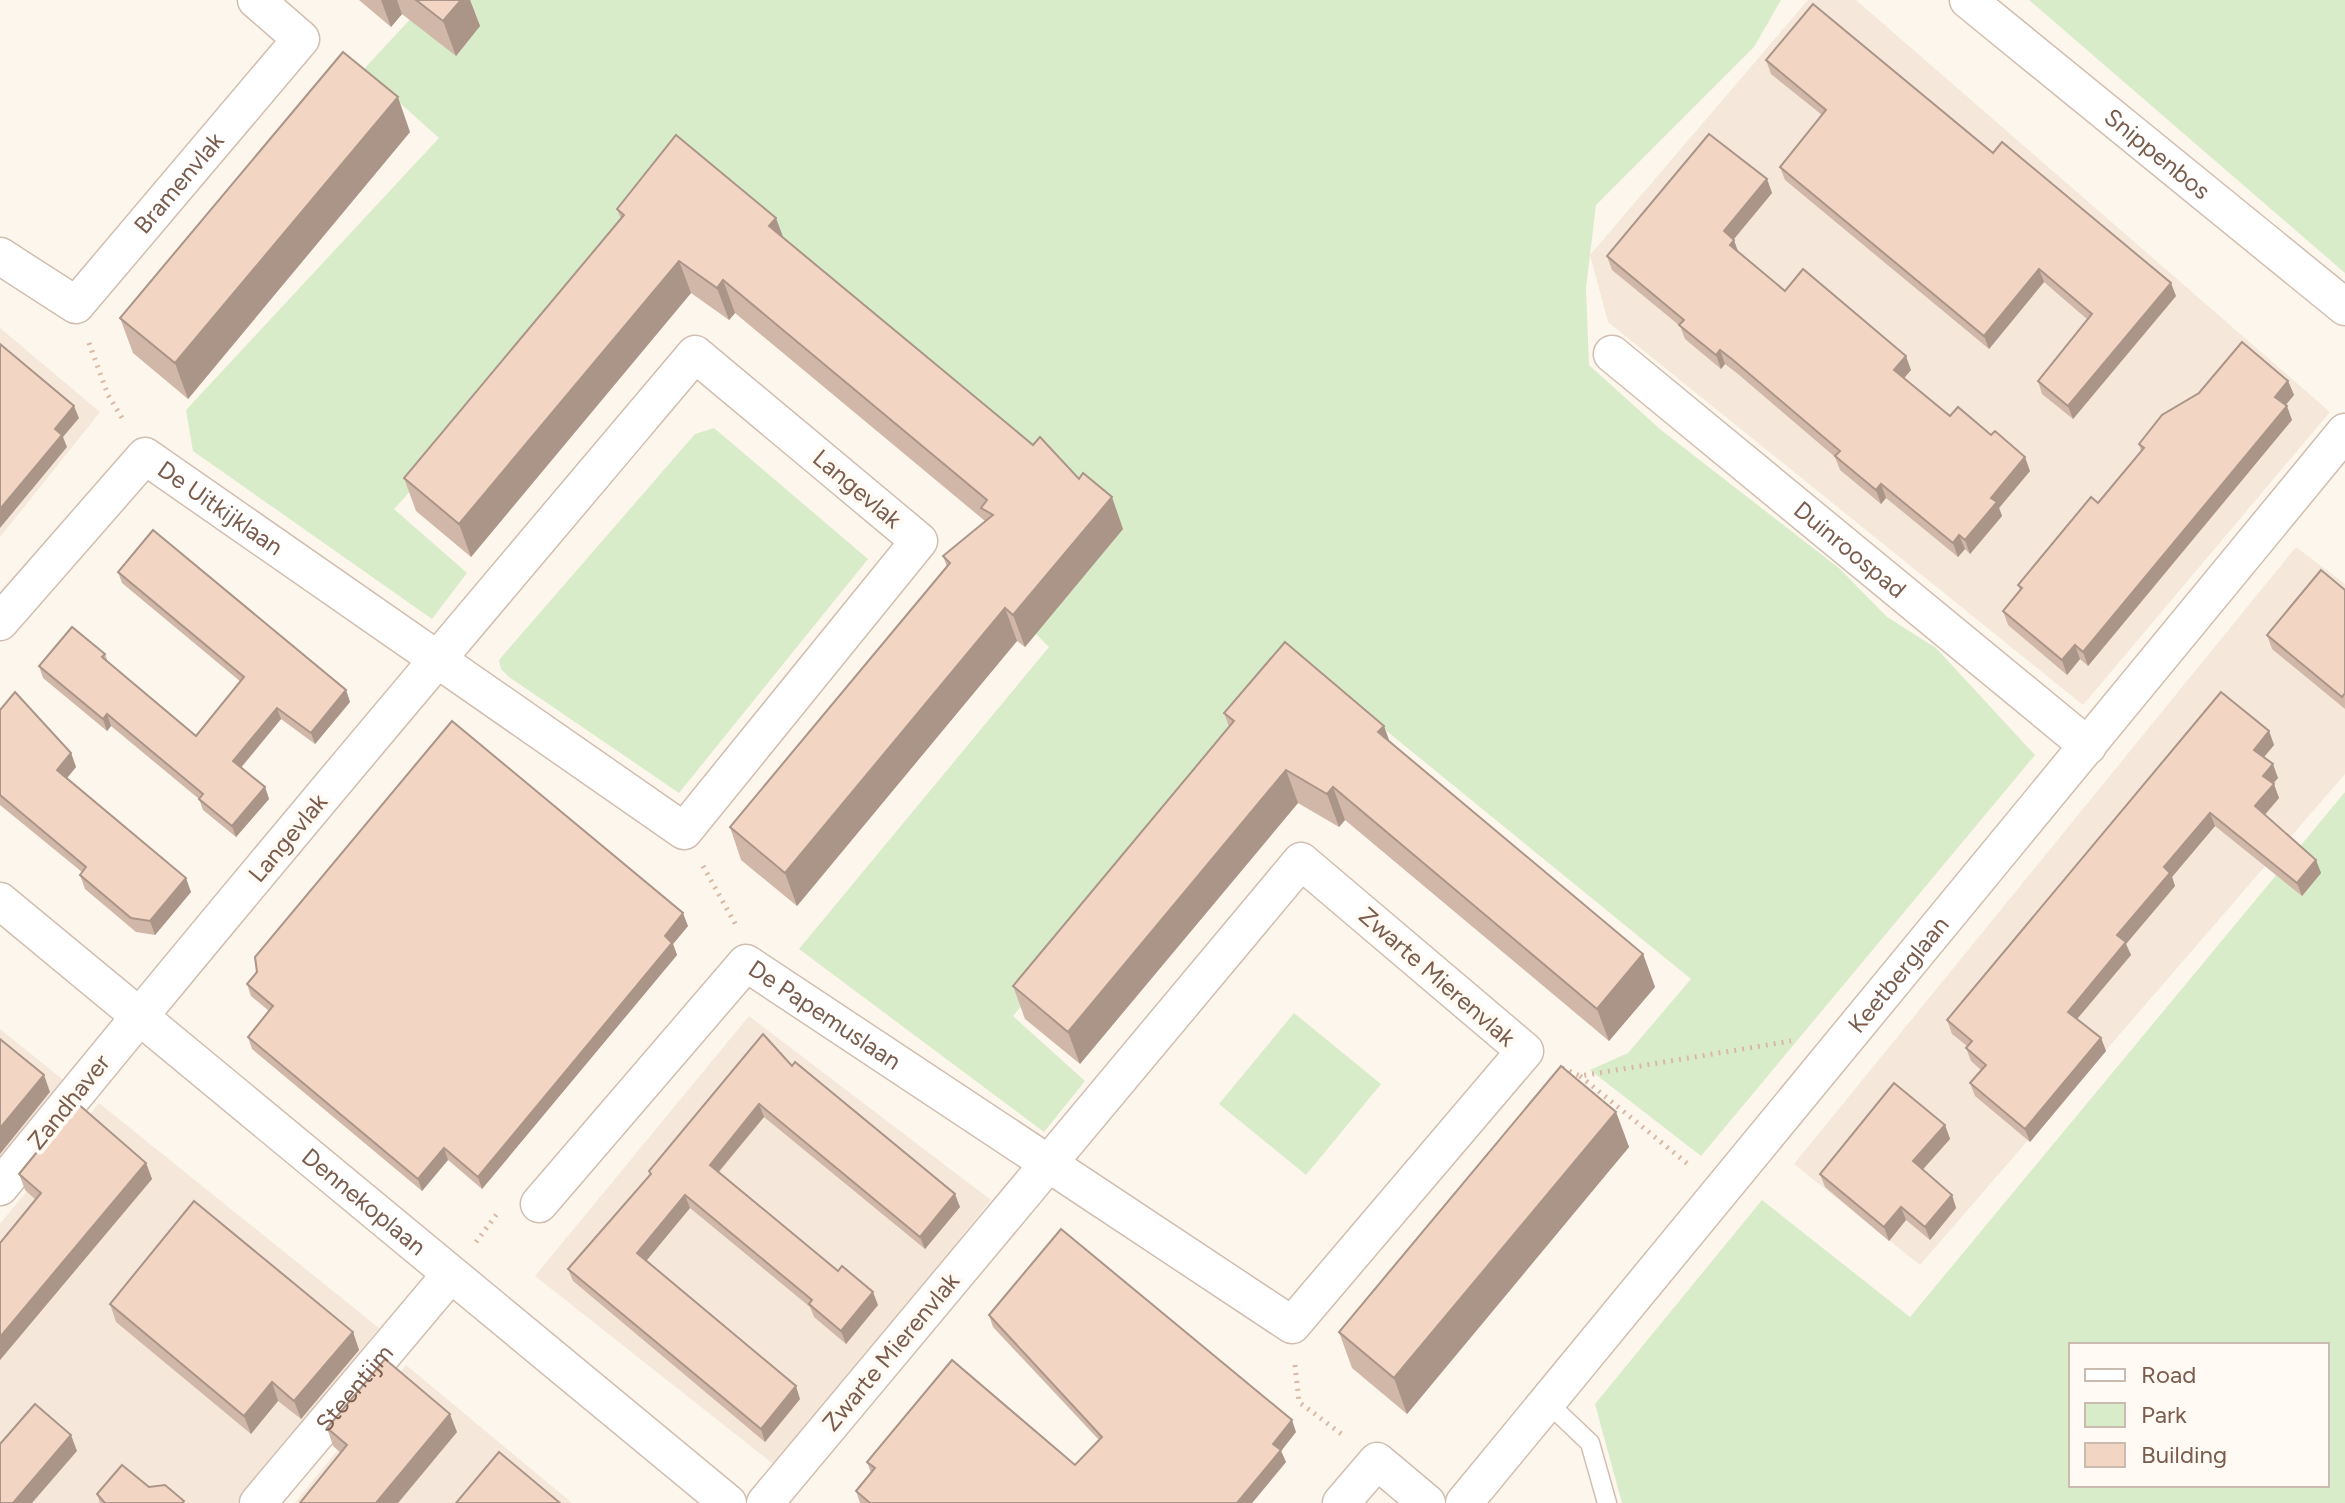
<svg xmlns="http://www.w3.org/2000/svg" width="2345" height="1503" viewBox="0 0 2345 1503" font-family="Figtree,sans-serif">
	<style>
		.residential { fill: #f5e8da }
		.green { fill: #d8ecc9; fill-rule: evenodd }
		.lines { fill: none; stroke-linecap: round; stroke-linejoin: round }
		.service-casing { stroke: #d1beb0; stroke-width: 21 }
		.minor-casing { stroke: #d1beb0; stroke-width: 39 }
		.path { stroke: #d9b8a5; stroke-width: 5; stroke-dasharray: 2 6; stroke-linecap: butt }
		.service { stroke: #fff; stroke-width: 18 }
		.minor { stroke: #fff; stroke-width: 36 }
		.wall { fill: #d1b7a8 }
		.shaded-wall { fill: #aa9588 }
		.building { fill: #f3d5c3; stroke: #aa9588; stroke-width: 2 }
		.labels { text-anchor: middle; stroke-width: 8; stroke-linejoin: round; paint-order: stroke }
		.street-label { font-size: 24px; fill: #7a5c4d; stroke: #fffaf3 }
	</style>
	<rect width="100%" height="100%" fill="#fdf6ec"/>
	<g class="residential">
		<path d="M1808,0H1856L2330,412L2083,705L1608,322L1590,255Z"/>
		<path d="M0,328L100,412L0,537Z"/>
		<path d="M2296,547L2345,584V774L1920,1265L1794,1164Z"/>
		<path d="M749,1016L991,1200L777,1467L535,1276Z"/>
		<path d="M0,1029L67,1083L0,1163Z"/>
		<path d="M99,1103L379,1328L237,1503H0V1224Z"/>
		<path d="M406,1365L572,1503H295Z"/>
	</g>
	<g class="green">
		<path d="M428,0H1781L1754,47L1596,205L1586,288L1589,365L1661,430L1840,569L1887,617L1936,648L2035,755L1701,1156L1590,1070L1628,1053L1691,979L1308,667L1260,719L1013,1016L1085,1081L1044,1132L799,949L1049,647L1032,630L1112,530L686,176L539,350L394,509L467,573L432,619L193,451L186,410L439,138L363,70Z"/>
		<path d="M2029,0H2345V273Z"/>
		<path d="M714,428L868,559L679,793L509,677L501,669L499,660L695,434Z"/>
		<path d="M2345,792V1503H1622L1595,1404L1762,1200L1910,1317ZM2071,1345H2327V1485H2071Z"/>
		<path d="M1294,1013L1381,1084L1306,1175L1219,1104Z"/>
	</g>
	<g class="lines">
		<g class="service-casing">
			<path id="service" d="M1547,1402L1590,1443L1607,1503"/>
		</g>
		<g class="minor-casing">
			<g id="minor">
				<path id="s1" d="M1968,0L2345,307"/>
				<path id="s2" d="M0,256L76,305L301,39L256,0"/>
				<path id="s3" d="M1612,354L2088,746"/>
				<path id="s4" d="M0,622L145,456L684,831L919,541L695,354C462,630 228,906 0,1187"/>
				<path id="s5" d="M0,901L728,1503"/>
				<path id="s6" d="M539,1204L746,963L1292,1325L1525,1051L1301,861L765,1503"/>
				<path id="s7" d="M258,1503L450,1275"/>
				<path d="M1341,1503L1377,1461L1427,1503"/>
				<path id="s8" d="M1464,1503L2345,432"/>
			</g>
		</g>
		<g class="path">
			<path d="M89,343L108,395L124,421"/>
			<path d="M703,866L737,927"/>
			<path d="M1562,1068L1580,1076L1791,1041"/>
			<path d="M1580,1076L1689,1165"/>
			<path d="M476,1242L499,1211"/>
			<path d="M1295,1365L1299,1402L1344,1436"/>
		</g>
		<use href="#service" class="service"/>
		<use href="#minor" class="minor"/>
	</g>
	<g class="wall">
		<path d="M359,0H470L480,26L456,56L402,14L391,27Z"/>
		<path d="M1766,60L1993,153L2176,296L2073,419L2042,394L2038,381L2088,320L2044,282L1989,349L1785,180L1780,167L1822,115L1771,74Z"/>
		<path d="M410,132L188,399L133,353L120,318Z"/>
		<path d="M1767,179L1772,193L1733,240L1738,252L1785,291L1911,370L1904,378L1950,416L2030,471L1999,508L2002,516L1970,554L1965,549L1958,557L1886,498L1881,504L1840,470L1835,457L1738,374L1725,364L1721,369L1685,339L1680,326L1612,270L1607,256Z"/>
		<path d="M617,209L783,237L1123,529L1025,647L1017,641L797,906L741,860L730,827L947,567L943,556L985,521L735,313L729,320L691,293L471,557L416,511L404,478L621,219Z"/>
		<path d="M2288,381L2294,395L2285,405L2292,420L2088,666L2080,659L2067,675L2008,625L2003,611L2020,590L2018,585L2098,503L2141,451L2139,444Z"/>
		<path d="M118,572L346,690L350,702L315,744L281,719L241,768L265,787L269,799L236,837L203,810L199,799L111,726L107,731L43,678L39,666L105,654L108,662L196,736L241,682L122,583Z"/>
		<path d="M2345,590V709L2272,649L2267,635Z"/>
		<path d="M0,710L71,753L76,767L67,778L191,892L155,935L136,932L85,889L80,875L82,872L0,805Z"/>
		<path d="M1224,713L1390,742L1643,954L1655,987L1609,1041L1345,820L1339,827L1298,803L1080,1064L1025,1019L1013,986L1229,727Z"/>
		<path d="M2269,731L2274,745L2264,757L2278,778L2273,784L2279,798L2265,815L2316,860L2321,873L2302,896L2215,826L2172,877L2175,886L2126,944L2131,955L2077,1019L2101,1038L2106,1051L2030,1142L1975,1096L1970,1083L1981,1070L1971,1061L1966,1048L1967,1046L1952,1034L1947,1020Z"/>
		<path d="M688,926L673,944L677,955L482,1189L448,1160L422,1191L252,1049L248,1037L269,1011L251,996L247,984Z"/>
		<path d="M792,1066L960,1207L925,1249L764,1117L719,1172L878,1305L846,1344L814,1317L810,1307L690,1208L646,1261L800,1399L765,1442L573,1281L568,1269L650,1175L649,1171Z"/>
		<path d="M1616,1112L1629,1147L1407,1414L1352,1368L1339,1332Z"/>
		<path d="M1945,1125L1950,1139L1922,1169L1952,1195L1956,1208L1930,1240L1906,1220L1889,1241L1825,1187L1820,1174Z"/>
		<path d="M146,1163L152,1179L0,1360V1243L36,1200L25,1190L19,1174Z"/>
		<path d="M110,1304L353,1332L359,1350L301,1419L278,1401L251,1434L116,1322Z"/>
		<path d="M989,1315L1296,1432L1281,1451L1286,1462L1252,1503H860L856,1491L871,1473L867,1462L1075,1465L1099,1440L993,1327Z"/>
		<path d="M327,1428L457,1432L398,1503H300L341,1453L333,1446Z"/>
		<path d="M149,1487L185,1503H100L97,1494Z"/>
	</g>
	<g class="shaded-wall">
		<path d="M381,0H397L402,14L391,27Z"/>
		<path d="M461,0H470L480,26L456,56L443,21Z"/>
		<path d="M398,97L410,132L188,399L175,363Z"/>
		<path d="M1767,179L1772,193L1729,245L1724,231Z"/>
		<path d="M776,218L788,250L769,226Z"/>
		<path d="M1734,240L1739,254L1730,245Z"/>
		<path d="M679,261L691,293L471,557L459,524Z"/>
		<path d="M2039,269L2044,282L1989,349L1984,336Z"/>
		<path d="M723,280L735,313L729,320L717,288Z"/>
		<path d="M2171,283L2176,296L2073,419L2068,406Z"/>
		<path d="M1720,350L1725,364L1721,369L1716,355Z"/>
		<path d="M1906,356L1911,370L1899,384L1894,370Z"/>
		<path d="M2288,381L2294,395L2280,412L2275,397Z"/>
		<path d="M74,406L79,418L63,437L67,447L0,528V509L55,429Z"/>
		<path d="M2287,406L2292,420L2088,666L2083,652Z"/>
		<path d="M2025,457L2030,471L1999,508L2002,516L1970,554L1965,540L1991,498Z"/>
		<path d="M1881,484L1886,498L1881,504L1876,490Z"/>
		<path d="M1112,497L1123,529L1025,647L1013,615Z"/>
		<path d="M1959,535L1965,549L1958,557L1953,543Z"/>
		<path d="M1005,608L1017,641L797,906L785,873Z"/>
		<path d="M2075,645L2080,659L2067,675L2062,660Z"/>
		<path d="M346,690L350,702L315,744L311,733Z"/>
		<path d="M277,708L281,719L237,772L233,761Z"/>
		<path d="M107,714L111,726L107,731L103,719Z"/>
		<path d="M1384,726L1396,759L1378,732Z"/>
		<path d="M2269,731L2274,745L2259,763L2254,750Z"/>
		<path d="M71,753L76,767L62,784L57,770Z"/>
		<path d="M2273,764L2278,778L2268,789L2263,776Z"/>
		<path d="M1286,770L1298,803L1080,1064L1068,1032Z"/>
		<path d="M2274,784L2279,798L2260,820L2255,806Z"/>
		<path d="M265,787L269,799L236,837L232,826Z"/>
		<path d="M1333,787L1345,820L1339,827L1327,794Z"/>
		<path d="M2210,813L2215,826L2172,877L2175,886L2126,944L2131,955L2072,1025L2068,1012L2117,935L2164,867Z"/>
		<path d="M2316,860L2321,873L2302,896L2297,883Z"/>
		<path d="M186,878L191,892L155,935L150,921Z"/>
		<path d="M683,913L688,926L673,944L677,955L482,1189L478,1177Z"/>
		<path d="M1643,954L1655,987L1609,1041L1597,1009Z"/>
		<path d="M2101,1038L2106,1051L2030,1142L2025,1129Z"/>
		<path d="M44,1075L50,1092L0,1154V1128Z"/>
		<path d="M759,1104L764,1117L714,1177L710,1165Z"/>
		<path d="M1616,1112L1629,1147L1407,1414L1394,1378Z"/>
		<path d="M1945,1125L1950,1139L1918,1175L1913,1161Z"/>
		<path d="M444,1148L448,1160L422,1191L418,1179Z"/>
		<path d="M146,1163L152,1179L0,1360V1337Z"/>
		<path d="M955,1194L960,1207L925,1249L920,1237Z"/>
		<path d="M685,1195L690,1208L642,1266L637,1253Z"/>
		<path d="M1952,1195L1956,1208L1930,1240L1925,1227Z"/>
		<path d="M1901,1207L1906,1220L1889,1241L1884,1227Z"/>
		<path d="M873,1292L878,1305L846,1344L841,1331Z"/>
		<path d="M353,1332L359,1350L301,1419L294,1401Z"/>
		<path d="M272,1382L278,1401L251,1434L244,1416Z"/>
		<path d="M796,1386L800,1399L765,1442L761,1429Z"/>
		<path d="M450,1414L457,1432L398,1503H376Z"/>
		<path d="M1292,1420L1296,1432L1281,1451L1286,1462L1252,1503H1237L1273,1444Z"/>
		<path d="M71,1435L77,1451L32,1503H13Z"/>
	</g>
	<g class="building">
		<path d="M416,0H461L443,21Z"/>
		<path d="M1813,4L1993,153L2002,142L2171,283L2068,406L2038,381L2092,314L2039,269L1984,336L1780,167L1826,110L1766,60Z"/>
		<path d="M343,52L398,97L175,363L120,318Z"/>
		<path d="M1709,134L1767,179L1724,231L1734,240L1730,245L1785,291L1803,269L1906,356L1894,370L1950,416L1958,407L1991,435L1995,431L2025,457L1991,498L1997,502L1965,540L1959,535L1953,543L1881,484L1876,490L1835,456L1840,451L1733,360L1720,350L1716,355L1679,325L1684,320L1607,256Z"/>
		<path d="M676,135L776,218L769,226L1033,445L1040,437L1079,479L1083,473L1112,497L1013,615L1005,608L785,873L730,827L950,563L943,556L993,515L981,508L987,500L723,280L717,288L679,261L459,524L404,478L624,215L617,209Z"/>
		<path d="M2242,342L2288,381L2275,397L2287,406L2083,652L2075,645L2062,660L2003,611L2022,588L2018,585L2091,497L2098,503L2144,448L2139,444L2162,415L2199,393Z"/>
		<path d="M0,344L74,406L55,429L62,435L0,509Z"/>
		<path d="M153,530L346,690L311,733L277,708L233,761L265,787L232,826L199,799L203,794L107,714L103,719L39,666L72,627L105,654L102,657L196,736L244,677L118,572Z"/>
		<path d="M2321,570L2345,590V693L2342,697L2267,635Z"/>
		<path d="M1285,642L1384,726L1378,732L1643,954L1597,1009L1333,787L1327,794L1286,770L1068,1032L1013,986L1234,721L1224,713Z"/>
		<path d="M15,692L71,753L57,770L186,878L150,921L131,918L80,875L86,867L0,795V710Z"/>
		<path d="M2221,692L2269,731L2254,750L2273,764L2263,776L2274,784L2255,806L2316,860L2297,883L2210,813L2164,867L2170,873L2117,935L2126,942L2068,1012L2101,1038L2025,1129L1970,1083L1986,1065L1966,1048L1972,1041L1947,1020Z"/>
		<path d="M452,721L683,913L665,936L672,943L478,1177L444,1148L418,1179L248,1037L273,1006L247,984L257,972L255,957Z"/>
		<path d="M763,1034L792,1066L795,1062L955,1194L920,1237L759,1104L710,1165L838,1271L842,1266L873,1292L841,1331L809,1304L812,1300L685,1195L637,1253L796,1386L761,1429L568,1269L651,1174L649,1171Z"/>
		<path d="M0,1039L44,1075L0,1128Z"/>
		<path d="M1561,1066L1616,1112L1394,1378L1339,1332Z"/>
		<path d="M1894,1083L1945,1125L1913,1161L1952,1195L1925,1227L1901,1207L1884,1227L1820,1174Z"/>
		<path d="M77,1103L146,1163L0,1337V1243L41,1193L19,1174Z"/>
		<path d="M194,1201L353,1332L294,1401L272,1382L244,1416L110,1304Z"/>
		<path d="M1061,1229L1292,1420L1273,1444L1281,1450L1237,1503H870L856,1491L875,1468L867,1462L952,1360L1075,1465L1102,1437L989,1315Z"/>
		<path d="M385,1359L450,1414L376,1503H300L347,1445L327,1428Z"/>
		<path d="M35,1404L71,1435L13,1503H0V1444Z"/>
		<path d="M499,1452L560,1503H456Z"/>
		<path d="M122,1465L149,1487L165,1485L184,1501L182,1503H105L97,1494Z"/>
	</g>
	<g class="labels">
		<g class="street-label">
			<text dy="8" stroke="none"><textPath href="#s1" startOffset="244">Snippenbos</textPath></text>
			<text dy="8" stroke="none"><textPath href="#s2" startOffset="250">Bramenvlak</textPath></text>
			<text transform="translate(857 489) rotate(40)" y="8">Langevlak</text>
			<text dy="8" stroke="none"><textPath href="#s4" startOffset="312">De Uitkijklaan</textPath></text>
			<text dy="8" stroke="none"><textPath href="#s3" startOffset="308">Duinroospad</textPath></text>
			<text transform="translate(288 838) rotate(-50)" y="8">Langevlak</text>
			<text dy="8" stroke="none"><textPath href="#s8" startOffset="684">Keetberglaan</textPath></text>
			<text transform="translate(1437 977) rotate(41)" y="8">Zwarte Mierenvlak</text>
			<text dy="8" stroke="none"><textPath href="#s6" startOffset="412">De Papemuslaan</textPath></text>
			<text transform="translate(69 1102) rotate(-51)" y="8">Zandhaver</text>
			<text dy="8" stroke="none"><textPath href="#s5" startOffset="472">Dennekoplaan</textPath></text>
			<text transform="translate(891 1352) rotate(-50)" y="8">Zwarte Mierenvlak</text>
			<text dy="8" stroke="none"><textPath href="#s7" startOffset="150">Steentijm</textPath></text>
		</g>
	</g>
	<rect x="2069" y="1343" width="260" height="144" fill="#fffaf3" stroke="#cabbb1" stroke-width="2"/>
	<rect x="2085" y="1369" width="40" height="12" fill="#ffffff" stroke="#cabbb1" stroke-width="2"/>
	<text x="2141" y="1383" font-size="24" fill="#7a5c4d">Road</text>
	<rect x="2085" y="1403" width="40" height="24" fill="#d8ecc9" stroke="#cabbb1" stroke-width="2"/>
	<text x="2141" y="1423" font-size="24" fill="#7a5c4d">Park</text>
	<rect x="2085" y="1443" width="40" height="24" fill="#f3d5c3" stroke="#cabbb1" stroke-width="2"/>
	<text x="2141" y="1463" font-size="24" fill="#7a5c4d">Building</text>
</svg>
